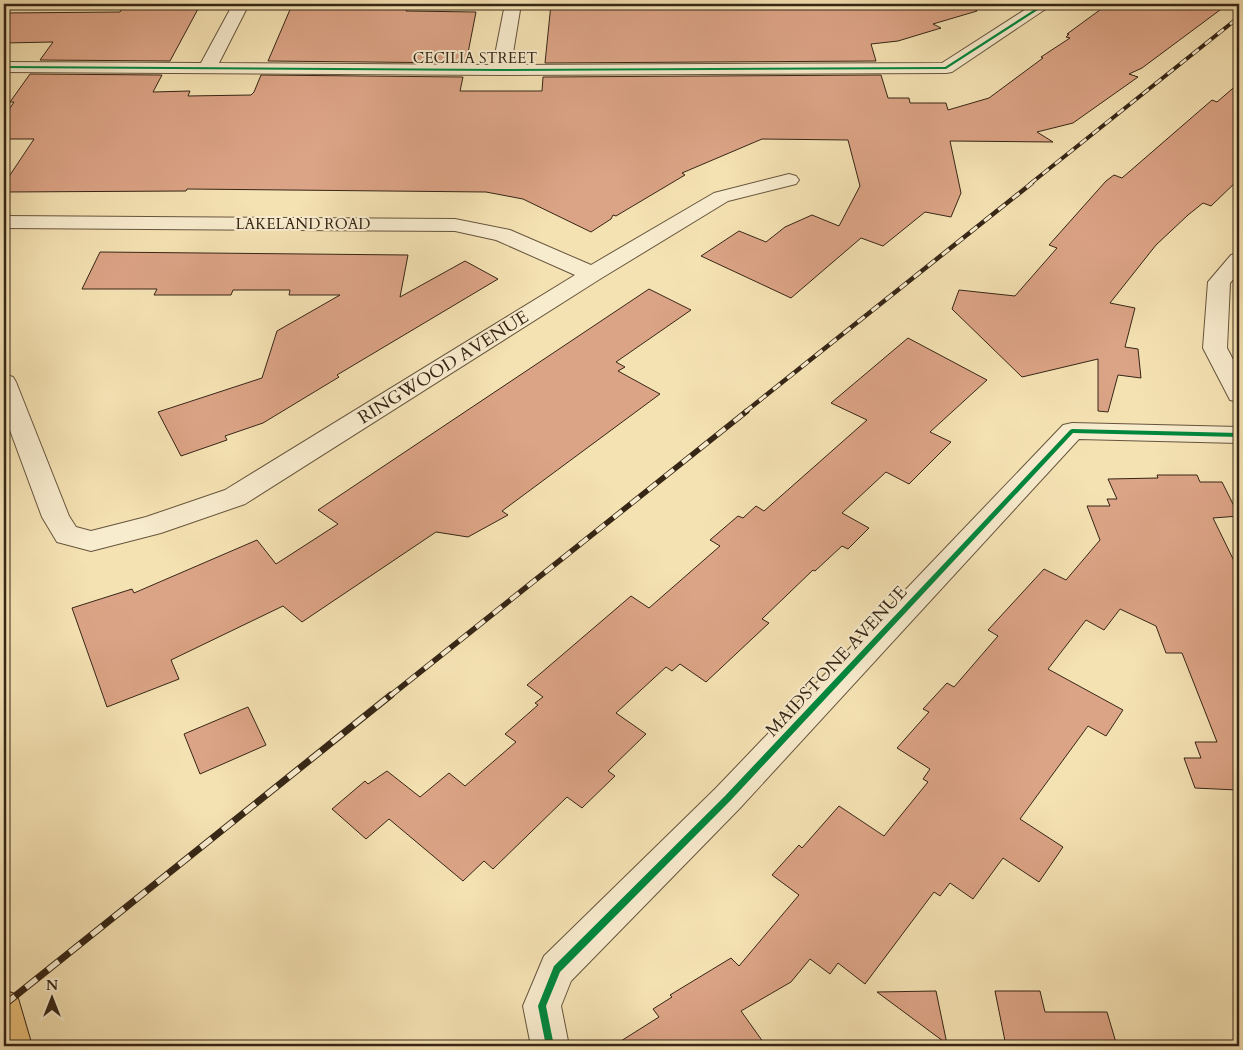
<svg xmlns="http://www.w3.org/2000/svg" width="1243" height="1050" viewBox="0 0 1243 1050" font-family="Cardo,serif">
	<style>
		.building { fill: #dca486; stroke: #362616 }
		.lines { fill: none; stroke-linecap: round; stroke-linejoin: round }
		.street-casing { stroke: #66553d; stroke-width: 2 }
		.highway-casing { stroke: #362616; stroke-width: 2 }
		.street { fill: #f8ecce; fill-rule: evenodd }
		.highway { fill: #eac17a; fill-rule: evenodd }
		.rail-far3-casing { stroke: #362616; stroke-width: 4 }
		.rail-far2-casing { stroke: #362616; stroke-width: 4.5 }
		.rail-far1-casing { stroke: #362616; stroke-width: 5.5 }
		.rail-casing { stroke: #362616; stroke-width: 7 }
		.rail-far3 { stroke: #f8ecce; stroke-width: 2.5; stroke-dasharray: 8; stroke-linecap: butt }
		.rail-far2 { stroke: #f8ecce; stroke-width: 3; stroke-dasharray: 9; stroke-linecap: butt }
		.rail-far1 { stroke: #f8ecce; stroke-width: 4; stroke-dasharray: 11; stroke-linecap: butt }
		.rail { stroke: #f8ecce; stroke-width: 5; stroke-dasharray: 14; stroke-linecap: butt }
		.cycleway-casing { stroke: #f8ecce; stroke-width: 3 }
		.cycleway { fill: #00873e; fill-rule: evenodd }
		.labels { text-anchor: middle; stroke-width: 4; stroke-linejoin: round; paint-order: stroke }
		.far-street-label { font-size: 15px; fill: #362616; stroke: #f8ecce }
		.street-label { font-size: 18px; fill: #362616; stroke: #f8ecce }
	</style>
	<rect width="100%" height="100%" fill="#f5e2b3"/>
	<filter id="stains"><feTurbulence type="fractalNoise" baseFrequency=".004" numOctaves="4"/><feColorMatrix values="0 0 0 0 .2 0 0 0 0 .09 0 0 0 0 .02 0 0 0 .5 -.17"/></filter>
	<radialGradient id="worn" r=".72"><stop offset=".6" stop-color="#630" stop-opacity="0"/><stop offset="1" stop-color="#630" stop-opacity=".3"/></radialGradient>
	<g class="building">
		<path d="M408,4L406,11L476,12L466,63L268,61L292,5Z"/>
		<path d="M551,4H661V7L720,8V4H976L977,11L933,24L941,28L898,41L871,44L876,61L545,63Z"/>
		<path d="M1108,4H1228L1142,68L1129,74L1138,77L1073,123L1037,132L1053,142L950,141L961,193L951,217L925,212L883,246L861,238L791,298L701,256L739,231L766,242L785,227L812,215L839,226L860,186L848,140L762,139L682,173L685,175L616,216L613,215L611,219L591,232L523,199L486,192L187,189L186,191L4,192V184L34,139H4V117L14,102H10L30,74L162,75L153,92L190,91L188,96L251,95L254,92L261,75L463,77L460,91H542L543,77L881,75L888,98H909L910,103H946L948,110L989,98L1043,58L1041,57L1070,38L1066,37L1069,34H1067Z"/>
		<path d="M122,9H198L170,61L40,60L53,42L4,43V13L120,12Z"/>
		<path d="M1239,83V179L1211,206L1203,203L1188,215L1156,245L1110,303L1135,308L1125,347L1138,349L1141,378L1118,375L1108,412L1098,411V359L1022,377L952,309L959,290L1015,296L1057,248L1049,245L1106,181L1114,175L1122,178L1212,100L1217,102Z"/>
		<path d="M100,252L408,255L400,297L465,261L498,279L337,375L339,377L263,423L225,436L227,440L181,456L158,412L262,378L277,331L340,295H289L290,290H233L231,295H154L157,289H82Z"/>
		<path d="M649,289L691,310L616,362L625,367L618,371L660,394L502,511L508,515L468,537L436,532L302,622L283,606L171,660L179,679L107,707L72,608L132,589L134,593L257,540L276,564L338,524L318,510Z"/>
		<path d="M908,338L987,380L930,432L951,442L909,484L886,472L842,513L869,528L848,549L842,546L815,571L813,570L762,619L769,623L706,682L680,664L672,671L666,667L616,713L646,734L608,771L615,776L582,808L567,797L493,869L484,861L463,881L389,819L366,839L332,809L365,781L368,784L387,771L420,797L449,773L465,786L516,742L505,734L538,705L535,703L543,697L527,685L631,596L649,608L720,546L710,540L738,516L743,518L756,506L764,511L867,420L831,403Z"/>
		<path d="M1157,475H1197L1200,482H1222L1239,516L1213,518L1239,571V793L1237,790L1195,788L1184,758H1201L1195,742H1217L1182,653H1166L1156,626L1120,609L1104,630L1086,620L1048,669L1123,710L1106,736L1088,726L1020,819L1063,847L1039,882L1003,858L973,899L950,883L940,896L934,892L865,984L838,963L830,974L810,959L791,982L741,1011L766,1046H613L659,1017L653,1009L672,997L670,995L731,958L739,966L799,895L772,875L799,845L802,848L839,806L884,836L928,782L923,779L930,769L897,748L929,712L923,709L947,683L954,687L998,636L988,630L1044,569L1066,580L1100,540L1087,506H1110L1107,499H1117L1108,479L1158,478Z"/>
		<path d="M248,707L266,745L200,774L184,734Z"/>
		<path d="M936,991L947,1044L877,992Z"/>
		<path d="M995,991H1040L1045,1012H1107L1117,1046H1006Z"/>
	</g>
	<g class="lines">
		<g class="street-casing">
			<g id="street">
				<path d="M233,4H249L219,63L493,65L505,4H521L511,65L942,63L1034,4H1053L952,72L946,73L501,75L4,72V62L201,63Z"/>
				<path d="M789,174L796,176L799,180L796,184L728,201L600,279L245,504L161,533L91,551L57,542L42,517L4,414V374L13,377L16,382L69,516L76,527L91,531L146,517L225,490L575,275L496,240L455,231L4,228V216L455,219L510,230L591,265L714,193Z"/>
				<path d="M1239,253V273L1230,283L1227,348L1239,371V402L1230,400L1203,348L1208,282L1231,255Z"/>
				<path d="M1072,423L1239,427V443L1079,439L740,808L571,981L561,1006L569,1046H531L523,1006L544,956L716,788L1063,425Z"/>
			</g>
		</g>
		<g class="highway-casing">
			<path id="highway" d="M4,990L17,995L32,1046H4Z"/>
		</g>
		<use href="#street" class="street"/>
		<use href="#highway" class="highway"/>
		<g class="rail-far3-casing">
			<path id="rail-far3" d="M1030,184L1239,17"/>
		</g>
		<g class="rail-far2-casing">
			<path id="rail-far2" d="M745,412L1032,183"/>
		</g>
		<g class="rail-far1-casing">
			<path id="rail-far1" d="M390,696L747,411"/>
		</g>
		<g class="rail-casing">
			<path id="rail" d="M4,1005L391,695"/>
		</g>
		<use href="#rail-far3" class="rail-far3"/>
		<use href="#rail-far2" class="rail-far2"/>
		<use href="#rail-far1" class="rail-far1"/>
		<use href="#rail" class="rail"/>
		<g class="cycleway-casing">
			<g id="cycleway">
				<path d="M1043,4H1047L946,69L501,71L4,68V66L501,69L945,67Z"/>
				<path d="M1072,429L1239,433V437L1073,433L731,800L560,972L546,1006L554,1046H546L538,1006L554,966L725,796L1070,430Z"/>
			</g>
		</g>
		<use href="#cycleway" class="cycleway"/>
	</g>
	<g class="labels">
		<g class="far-street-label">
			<text x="475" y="63">CECILIA STREET</text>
			<text x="303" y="229">LAKELAND ROAD</text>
		</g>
		<g class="street-label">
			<text transform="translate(443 367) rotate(-32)" y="6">RINGWOOD AVENUE</text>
			<text transform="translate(836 661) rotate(-47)" y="6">MAIDSTONE AVENUE</text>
		</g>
	</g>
	<rect width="1243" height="1050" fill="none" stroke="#f5e2b3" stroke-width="20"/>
	<rect x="5" y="5" width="1233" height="1040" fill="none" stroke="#362616" stroke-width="2.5"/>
	<rect x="10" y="10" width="1223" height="1030" fill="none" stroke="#362616"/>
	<g transform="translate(52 998)" stroke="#f8ecce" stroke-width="4" paint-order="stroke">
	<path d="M0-4L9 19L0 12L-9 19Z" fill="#362616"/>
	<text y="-8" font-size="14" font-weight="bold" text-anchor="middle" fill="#362616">N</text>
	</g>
	<rect width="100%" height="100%" filter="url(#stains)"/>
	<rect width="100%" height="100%" fill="url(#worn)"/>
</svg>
